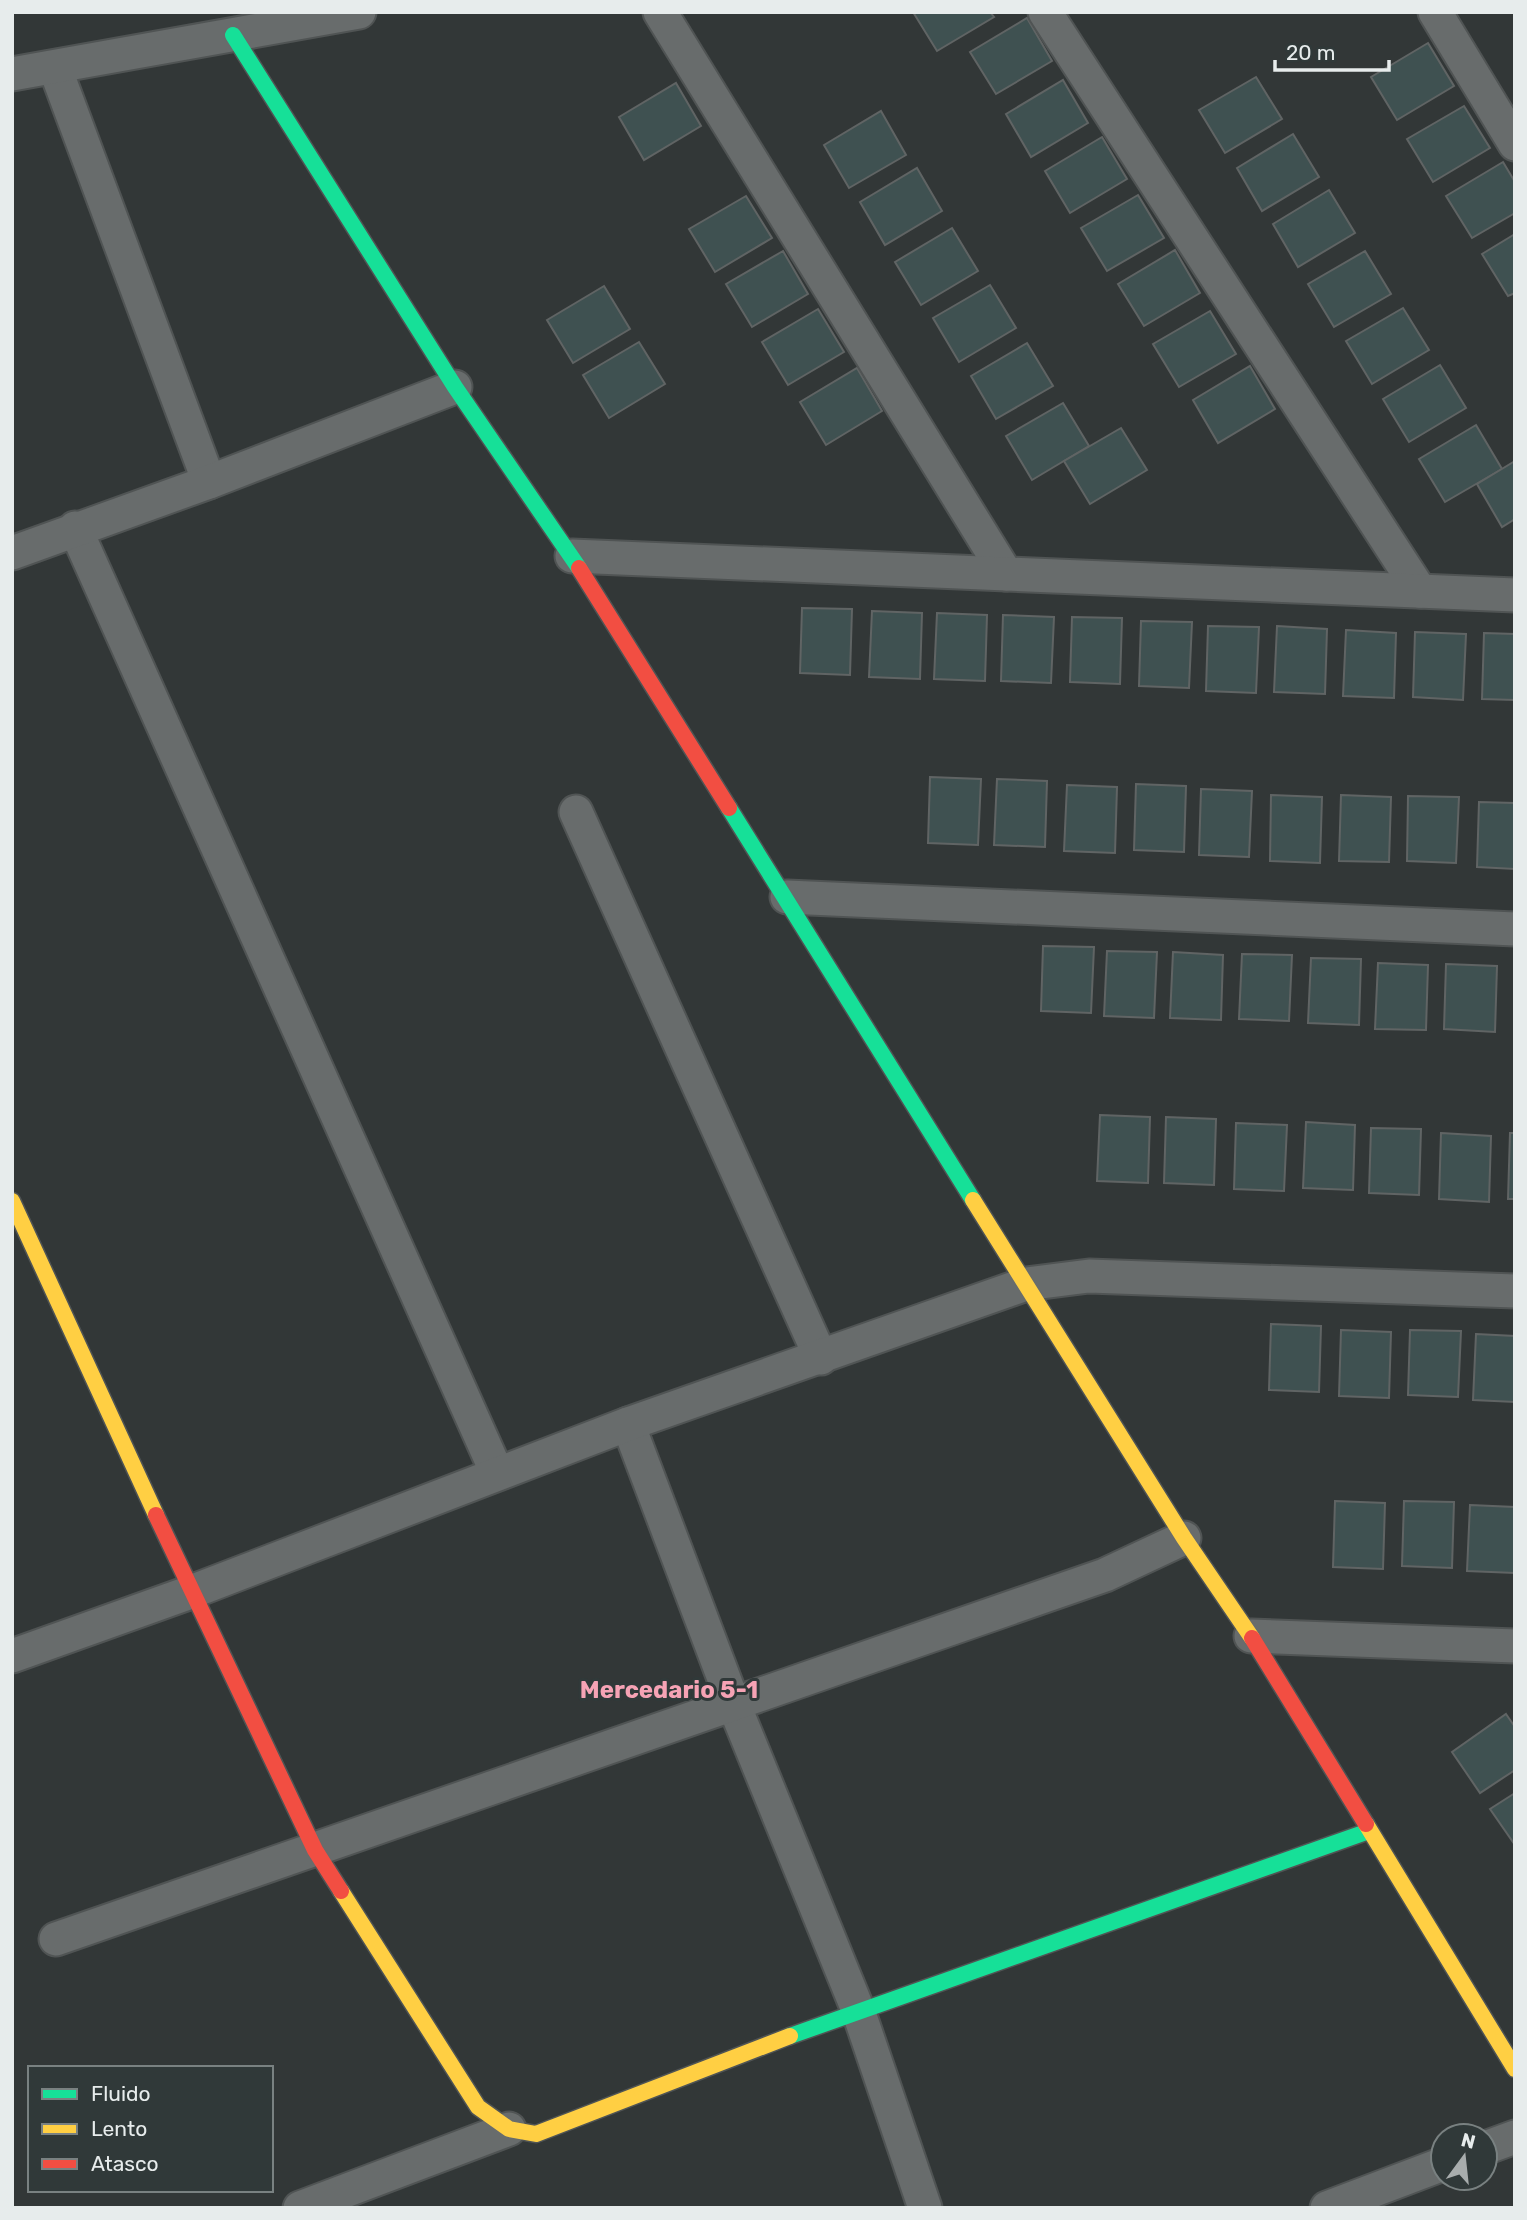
<svg xmlns="http://www.w3.org/2000/svg" width="1527" height="2220" viewBox="0 0 1527 2220" font-family="Rubik,sans-serif">
	<style>
		.building { fill: #3f5151; stroke: #606464; stroke-width: 2 }
		.lines { fill: none; stroke-linecap: round; stroke-linejoin: round }
		.street-casing { stroke: #505454; stroke-width: 37 }
		.fast-casing { stroke: #505454; stroke-width: 19 }
		.slow-casing { stroke: #505454; stroke-width: 19 }
		.jam-casing { stroke: #505454; stroke-width: 19 }
		.street { stroke: #686c6c; stroke-width: 33 }
		.fast { stroke: #16e098; stroke-width: 16 }
		.slow { stroke: #ffcf43; stroke-width: 16 }
		.jam { stroke: #f24e42; stroke-width: 16 }
		.labels { text-anchor: middle; stroke-width: 6; stroke-linejoin: round; paint-order: stroke }
		.neighbourhood-label { font-size: 24px; font-weight: bold; fill: #f6a3b5; stroke: #303939 }
	</style>
	<rect width="100%" height="100%" fill="#323737"/>
	<g class="building">
		<path d="M913,12H990L994,17L937,51Z"/>
		<path d="M1027,18L1052,61L996,94L970,52Z"/>
		<path d="M1428,43L1454,86L1397,120L1371,77Z"/>
		<path d="M1256,77L1282,119L1225,153L1199,110Z"/>
		<path d="M1063,80L1088,123L1031,157L1006,114Z"/>
		<path d="M676,83L701,126L644,160L619,117Z"/>
		<path d="M1464,106L1490,148L1433,182L1407,139Z"/>
		<path d="M881,111L906,155L849,188L824,145Z"/>
		<path d="M1293,134L1319,177L1262,211L1237,168Z"/>
		<path d="M1102,137L1127,179L1070,213L1045,171Z"/>
		<path d="M1503,162L1515,182V213L1472,238L1446,196Z"/>
		<path d="M917,168L942,211L885,245L860,202Z"/>
		<path d="M1329,190L1355,233L1298,267L1273,224Z"/>
		<path d="M1138,195L1164,238L1107,271L1081,228Z"/>
		<path d="M746,196L772,238L715,272L689,229Z"/>
		<path d="M952,228L978,271L921,305L895,262Z"/>
		<path d="M1515,234V293L1508,296L1482,254Z"/>
		<path d="M1175,250L1200,293L1144,326L1118,284Z"/>
		<path d="M783,251L808,294L752,327L726,284Z"/>
		<path d="M1365,251L1391,294L1334,327L1308,284Z"/>
		<path d="M990,285L1016,328L959,362L933,318Z"/>
		<path d="M604,286L630,329L573,363L547,320Z"/>
		<path d="M1403,308L1429,350L1372,384L1346,341Z"/>
		<path d="M818,309L844,352L788,385L762,342Z"/>
		<path d="M1210,311L1236,354L1179,387L1153,344Z"/>
		<path d="M639,342L665,384L609,418L583,375Z"/>
		<path d="M1027,343L1053,386L996,419L971,376Z"/>
		<path d="M1440,365L1466,408L1409,442L1383,399Z"/>
		<path d="M1250,366L1275,409L1218,443L1193,400Z"/>
		<path d="M857,368L882,411L826,445L800,402Z"/>
		<path d="M1063,403L1089,446L1032,480L1006,436Z"/>
		<path d="M1476,425L1502,469L1445,502L1419,459Z"/>
		<path d="M1121,428L1147,470L1090,504L1064,461Z"/>
		<path d="M1515,461V519L1502,527L1477,484Z"/>
		<path d="M802,608L852,609L850,675L800,673Z"/>
		<path d="M872,611L922,613L920,679L869,677Z"/>
		<path d="M937,613L987,615L985,681L934,679Z"/>
		<path d="M1003,615L1054,617L1051,683L1001,681Z"/>
		<path d="M1072,617L1122,618L1120,684L1070,682Z"/>
		<path d="M1141,621L1192,622L1189,688L1139,686Z"/>
		<path d="M1208,626L1259,627L1256,693L1206,691Z"/>
		<path d="M1277,626L1327,629L1325,694L1274,692Z"/>
		<path d="M1346,630L1396,633L1394,698L1343,696Z"/>
		<path d="M1415,632L1466,634L1463,700L1413,697Z"/>
		<path d="M1484,633L1515,634V700L1482,699Z"/>
		<path d="M930,777L981,779L978,845L928,843Z"/>
		<path d="M997,779L1047,781L1045,847L994,845Z"/>
		<path d="M1136,784L1186,786L1184,852L1134,850Z"/>
		<path d="M1067,785L1117,787L1115,853L1064,851Z"/>
		<path d="M1201,789L1252,791L1249,857L1199,855Z"/>
		<path d="M1271,795L1322,797L1320,863L1270,861Z"/>
		<path d="M1341,795L1391,797L1389,862L1339,861Z"/>
		<path d="M1408,796L1459,797L1456,863L1407,861Z"/>
		<path d="M1479,802L1515,803V869L1477,867Z"/>
		<path d="M1043,946L1094,947L1091,1013L1041,1011Z"/>
		<path d="M1107,951L1157,952L1154,1018L1104,1016Z"/>
		<path d="M1173,952L1223,955L1221,1020L1170,1018Z"/>
		<path d="M1242,954L1292,955L1289,1021L1239,1019Z"/>
		<path d="M1311,958L1361,959L1359,1025L1308,1023Z"/>
		<path d="M1378,963L1428,965L1426,1030L1375,1029Z"/>
		<path d="M1446,964L1497,966L1495,1032L1444,1029Z"/>
		<path d="M1100,1115L1150,1117L1148,1183L1097,1181Z"/>
		<path d="M1166,1117L1216,1119L1214,1185L1164,1183Z"/>
		<path d="M1306,1122L1355,1125L1353,1190L1303,1188Z"/>
		<path d="M1236,1123L1287,1125L1284,1191L1234,1189Z"/>
		<path d="M1371,1128L1421,1129L1419,1195L1369,1193Z"/>
		<path d="M1441,1133L1491,1136L1489,1202L1439,1199Z"/>
		<path d="M1510,1133H1515V1199H1508Z"/>
		<path d="M1271,1324L1321,1326L1319,1392L1269,1390Z"/>
		<path d="M1341,1330L1391,1332L1389,1398L1339,1396Z"/>
		<path d="M1410,1330L1461,1331L1458,1397L1408,1395Z"/>
		<path d="M1476,1334L1515,1336V1402L1473,1400Z"/>
		<path d="M1335,1501L1385,1503L1383,1569L1333,1567Z"/>
		<path d="M1404,1501L1454,1502L1452,1568L1402,1566Z"/>
		<path d="M1470,1505L1515,1507V1573L1467,1571Z"/>
		<path d="M1506,1714L1515,1727V1770L1480,1793L1452,1752Z"/>
		<path d="M1515,1793V1845L1490,1809Z"/>
	</g>
	<g class="lines">
		<g class="street-casing">
			<g id="street">
				<path d="M660,12L1006,574"/>
				<path d="M1045,12L1420,591"/>
				<path d="M1435,12L1515,144"/>
				<path d="M55,68L209,482"/>
				<path d="M12,74L359,12"/>
				<path d="M75,528L497,1473"/>
				<path d="M12,553L209,482L455,387"/>
				<path d="M572,556L1515,595"/>
				<path d="M576,812L821,1358"/>
				<path d="M787,897L1515,929"/>
				<path d="M628,1424L734,1705L858,2010L925,2208"/>
				<path d="M1251,1636L1515,1646"/>
				<path d="M12,1656L191,1592L628,1424L1026,1284L1089,1276L1515,1291"/>
				<path d="M56,1939L1105,1575L1184,1538"/>
				<path d="M1485,2148L1515,2137"/>
				<path d="M300,2208L509,2129"/>
				<path d="M1327,2208L1443,2164"/>
			</g>
		</g>
		<g class="fast-casing">
			<g id="fast">
				<path d="M233,35L455,387L579,568"/>
				<path d="M729,808L973,1200"/>
				<path d="M790,2036L1369,1831"/>
			</g>
		</g>
		<g class="slow-casing">
			<g id="slow">
				<path d="M973,1200L1184,1538L1252,1638"/>
				<path d="M12,1201L156,1515"/>
				<path d="M1366,1824L1515,2069"/>
				<path d="M341,1891L478,2107L509,2129L536,2134L790,2036"/>
			</g>
		</g>
		<g class="jam-casing">
			<g id="jam">
				<path d="M579,568L729,808"/>
				<path d="M156,1515L315,1850L341,1891"/>
				<path d="M1252,1638L1366,1824"/>
			</g>
		</g>
		<use href="#street" class="street"/>
		<use href="#fast" class="fast"/>
		<use href="#slow" class="slow"/>
		<use href="#jam" class="jam"/>
	</g>
	<g class="labels">
		<g class="neighbourhood-label">
			<text x="669" y="1698">Mercedario 5-1</text>
		</g>
	</g>
	<rect width="1527" height="2220" fill="none" stroke="#e7ecec" stroke-width="28"/>
	<rect x="28" y="2066" width="245" height="126" fill="#303939" stroke="#798181" stroke-width="2"/>
	<rect x="42" y="2089" width="35" height="10" fill="#16e098" stroke="#798181" stroke-width="2"/>
	<text x="91" y="2101" font-size="21" fill="#e7ecec">Fluido</text>
	<rect x="42" y="2124" width="35" height="10" fill="#ffcf43" stroke="#798181" stroke-width="2"/>
	<text x="91" y="2136" font-size="21" fill="#e7ecec">Lento</text>
	<rect x="42" y="2159" width="35" height="10" fill="#f24e42" stroke="#798181" stroke-width="2"/>
	<text x="91" y="2171" font-size="21" fill="#e7ecec">Atasco</text>
	<g transform="translate(1464 2157) rotate(15)"><circle r="33" fill="#303939" stroke="#798181" stroke-width="2"/>
	<path d="M0-5L12 26L0 18L-12 26Z" fill="#a8adad"/>
	<text y="-10" font-size="19" font-weight="bold" text-anchor="middle" fill="#e7ecec">N</text>
	</g>
	<path d="M1275 60v10h114v-10" fill="none" stroke="#e7ecec" stroke-width="3.5"/>
	<text x="1286" y="60" font-size="21" fill="#e7ecec" stroke="#303939" stroke-width="5" paint-order="stroke">20 m</text>
</svg>
